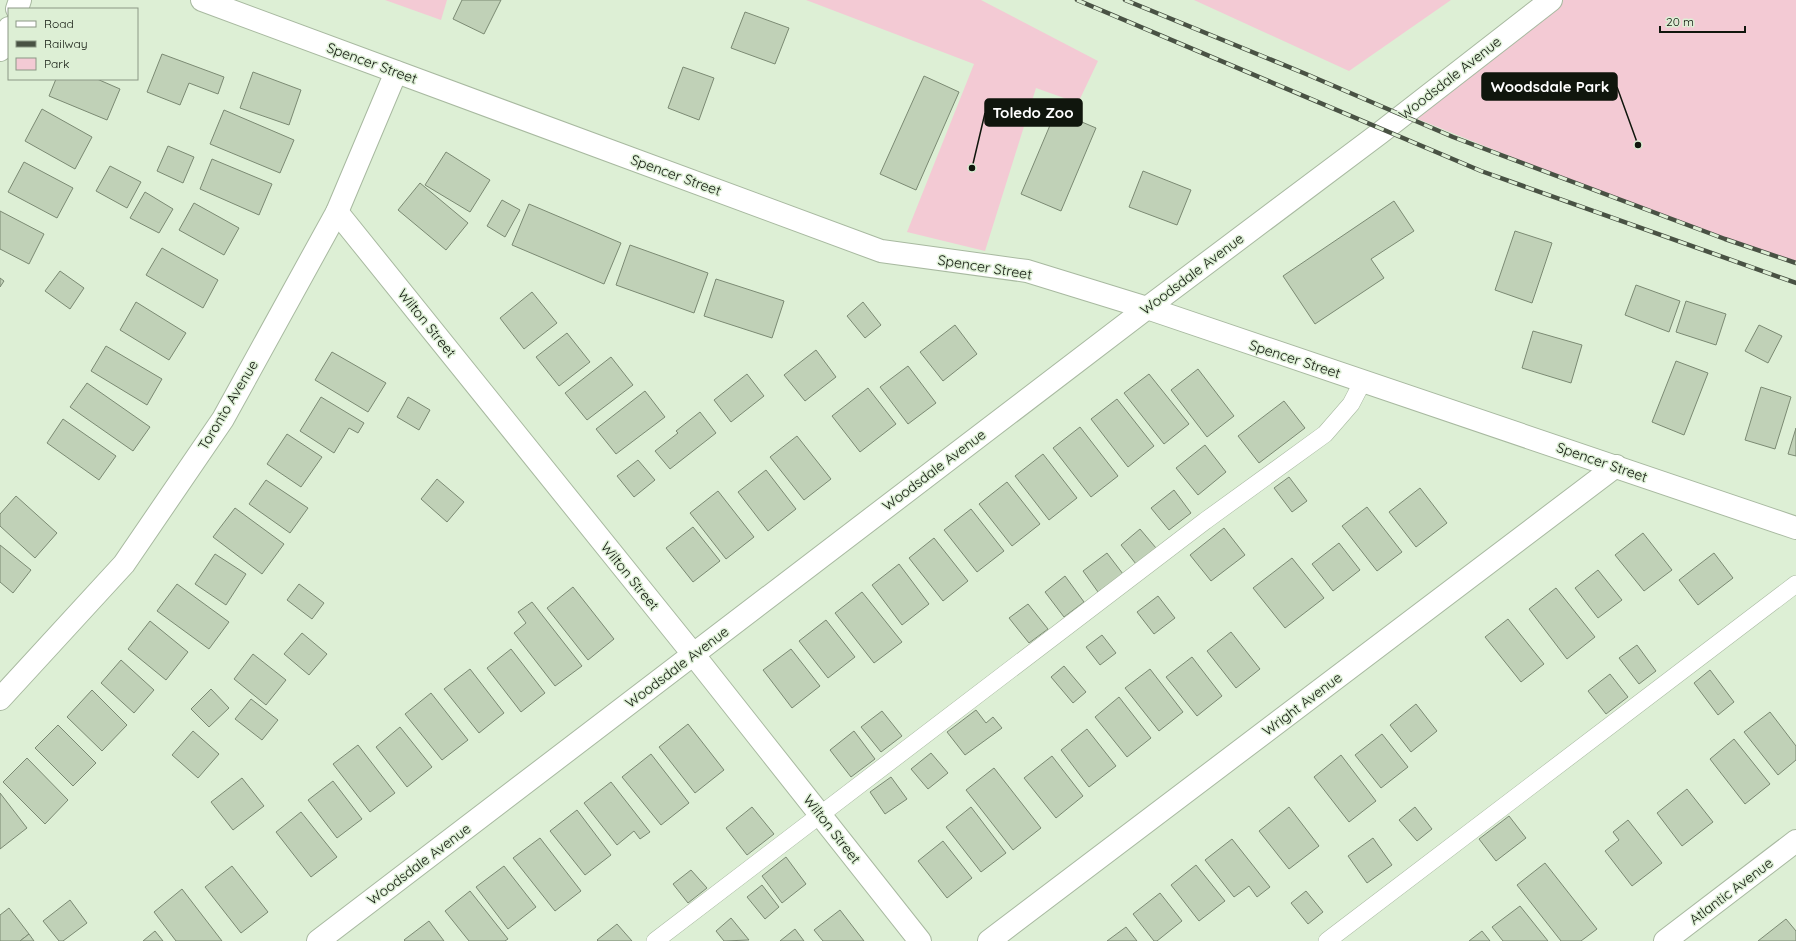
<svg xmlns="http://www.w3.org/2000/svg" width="1796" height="941" viewBox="0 0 1796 941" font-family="Quicksand,sans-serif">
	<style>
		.green { fill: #f3cad4 }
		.building { fill: #c0d1b7; stroke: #7b8a73 }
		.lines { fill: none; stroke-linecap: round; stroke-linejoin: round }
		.service-casing { stroke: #a8b9a0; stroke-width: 18 }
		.minor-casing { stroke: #a8b9a0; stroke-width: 24 }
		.tertiary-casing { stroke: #a8b9a0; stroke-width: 24 }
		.service { stroke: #fff; stroke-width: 17 }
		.minor { stroke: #fff; stroke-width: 22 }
		.tertiary { stroke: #fff; stroke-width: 22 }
		.rail-casing { stroke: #495244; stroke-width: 4.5 }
		.rail { stroke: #ddefd5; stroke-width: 3; stroke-dasharray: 9; stroke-linecap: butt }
		.labels { text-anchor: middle; stroke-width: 3; stroke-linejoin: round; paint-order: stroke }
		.street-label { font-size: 14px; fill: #10160d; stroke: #ddefd5 }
		.leader { fill: none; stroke: #10160d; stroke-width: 1.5 }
		.callout-dot { fill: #10160d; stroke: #ddefd5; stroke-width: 1.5 }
		.callout { fill: #10160d; stroke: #10160d; stroke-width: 1.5 }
		.callout-label { font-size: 15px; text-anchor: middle; font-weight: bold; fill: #fff }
	</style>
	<rect width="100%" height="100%" fill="#ddefd5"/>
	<g class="green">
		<path d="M385,0H447L441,20Z"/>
		<path d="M806,0H981L1098,61L1078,103L1036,88L985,251L907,232L974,64Z"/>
		<path d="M1194,0H1451L1349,71Z"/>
		<path d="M1550,0H1796V263C1663,218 1533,166 1403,113Z"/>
	</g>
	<g class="building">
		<path d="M462,0H501L484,34L453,19Z"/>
		<path d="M745,12L789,28L775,64L731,48Z"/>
		<path d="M162,54L224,77L218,94L189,83L180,105L147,92Z"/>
		<path d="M683,67L714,78L699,120L668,108Z"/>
		<path d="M253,72L301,90L289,125L240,108Z"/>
		<path d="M924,76L959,92L916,190L880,174Z"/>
		<path d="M56,79H97L120,89L107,120L49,96Z"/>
		<path d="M42,109L92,137L75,169L25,141Z"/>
		<path d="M224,110L294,140L280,173L210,144Z"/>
		<path d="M1056,111L1096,128L1061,211L1021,194Z"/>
		<path d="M168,146L194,157L183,183L157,171Z"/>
		<path d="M446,152L490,180L470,212L425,185Z"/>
		<path d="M212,159L272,184L259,215L200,189Z"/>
		<path d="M24,162L73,188L57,218L8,192Z"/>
		<path d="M110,166L141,182L127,208L96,191Z"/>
		<path d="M1143,171L1191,190L1177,225L1129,207Z"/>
		<path d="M420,183L468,223L446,250L398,210Z"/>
		<path d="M145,192L173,209L159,233L130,218Z"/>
		<path d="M502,200L520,210L505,237L487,226Z"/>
		<path d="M1394,201L1414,231L1371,259L1384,278L1315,324L1283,276Z"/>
		<path d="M194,203L239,228L224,255L179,230Z"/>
		<path d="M529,204L621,243L604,284L512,245Z"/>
		<path d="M0,211L44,234L29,264L0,249Z"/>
		<path d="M1515,231L1552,243L1532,303L1495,290Z"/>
		<path d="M630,245L708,273L694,313L616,285Z"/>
		<path d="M162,248L218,280L203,308L146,275Z"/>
		<path d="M60,271L84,288L70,309L45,291Z"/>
		<path d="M0,278L4,281L0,287Z"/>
		<path d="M716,279L784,301L772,338L704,316Z"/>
		<path d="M1636,285L1680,301L1669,332L1625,315Z"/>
		<path d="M532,292L557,323L524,349L500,318Z"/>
		<path d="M1686,301L1726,314L1716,345L1676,332Z"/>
		<path d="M136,302L186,333L169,360L120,330Z"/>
		<path d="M863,302L881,325L865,338L847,316Z"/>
		<path d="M955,325L977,354L943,381L920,352Z"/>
		<path d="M1759,325L1782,336L1768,363L1745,351Z"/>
		<path d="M1533,331L1582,345L1571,383L1522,368Z"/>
		<path d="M567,333L590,362L559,386L536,357Z"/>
		<path d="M106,346L162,379L147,405L91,371Z"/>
		<path d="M816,350L836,377L805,401L784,375Z"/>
		<path d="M332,352L386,383L368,412L315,380Z"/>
		<path d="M611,357L633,385L587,420L565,393Z"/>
		<path d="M1676,361L1708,373L1684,435L1652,422Z"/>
		<path d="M908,366L936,403L908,424L880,387Z"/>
		<path d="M1198,369L1234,416L1207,437L1171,390Z"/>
		<path d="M747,374L764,396L731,422L714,400Z"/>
		<path d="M1149,374L1189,424L1164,444L1124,393Z"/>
		<path d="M87,383L150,427L133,451L70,407Z"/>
		<path d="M1761,387L1791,397L1775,449L1745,440Z"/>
		<path d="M868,388L896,424L860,452L832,416Z"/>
		<path d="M645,391L665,417L616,454L596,429Z"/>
		<path d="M321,397L364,423L358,433L349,428L334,453L300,431Z"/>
		<path d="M408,397L430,410L419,430L397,417Z"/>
		<path d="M1117,399L1154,446L1128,467L1091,419Z"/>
		<path d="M1284,401L1305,428L1259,463L1238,436Z"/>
		<path d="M700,412L716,433L670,469L655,451L678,433L676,431Z"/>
		<path d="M63,419L116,456L99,480L47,443Z"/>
		<path d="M1080,427L1118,476L1091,497L1053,448Z"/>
		<path d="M1796,428V456L1788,454Z"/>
		<path d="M287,434L322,457L301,487L267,464Z"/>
		<path d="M797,436L831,479L804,500L770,457Z"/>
		<path d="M1205,445L1226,472L1198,495L1176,468Z"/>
		<path d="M1043,454L1077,498L1049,520L1015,476Z"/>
		<path d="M638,460L655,480L634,497L617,476Z"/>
		<path d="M766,470L796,509L768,531L738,492Z"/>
		<path d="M1289,477L1307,501L1292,512L1274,488Z"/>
		<path d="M437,479L464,502L447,522L421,499Z"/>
		<path d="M266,480L308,508L290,533L249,504Z"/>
		<path d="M1007,482L1040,524L1012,546L979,504Z"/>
		<path d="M1420,488L1447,523L1416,547L1389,512Z"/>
		<path d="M1174,490L1191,513L1169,530L1151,508Z"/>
		<path d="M718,491L754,537L726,559L690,513Z"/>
		<path d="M16,496L57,533L35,558L0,526V514Z"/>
		<path d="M1367,507L1402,552L1377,571L1342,526Z"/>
		<path d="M235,508L284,544L262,574L213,537Z"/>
		<path d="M971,509L1004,551L977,572L944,530Z"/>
		<path d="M693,527L720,561L693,582L666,548Z"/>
		<path d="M1224,528L1245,555L1211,581L1190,555Z"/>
		<path d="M1140,529L1156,548L1136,564L1121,545Z"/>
		<path d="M1643,533L1672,570L1644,591L1615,555Z"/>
		<path d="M934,538L968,581L943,601L909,558Z"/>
		<path d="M1339,543L1360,570L1333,591L1312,564Z"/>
		<path d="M0,545L31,570L13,593L0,582Z"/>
		<path d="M1107,553L1123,574L1098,592L1083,571Z"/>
		<path d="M1714,553L1733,578L1698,605L1679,580Z"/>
		<path d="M215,554L246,574L226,605L195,584Z"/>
		<path d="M1292,558L1324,598L1285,628L1253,588Z"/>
		<path d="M899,564L929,604L902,625L872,585Z"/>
		<path d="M1598,570L1622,600L1598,618L1575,588Z"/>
		<path d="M1065,576L1084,602L1064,617L1045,592Z"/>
		<path d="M177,584L229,622L209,649L157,611Z"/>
		<path d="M299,584L324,603L312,619L287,600Z"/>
		<path d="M573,587L614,639L588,660L547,608Z"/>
		<path d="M1556,588L1595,637L1567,659L1529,609Z"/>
		<path d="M862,592L902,642L874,663L835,613Z"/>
		<path d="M1158,596L1175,618L1154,634L1137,612Z"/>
		<path d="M532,602L582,666L555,686L514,633L526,623L518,612Z"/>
		<path d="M1028,604L1048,629L1029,643L1009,618Z"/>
		<path d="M1508,619L1544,664L1521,682L1485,637Z"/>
		<path d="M826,620L855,657L828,678L799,641Z"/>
		<path d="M150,621L188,652L166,680L128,649Z"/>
		<path d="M1231,632L1260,669L1236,688L1207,651Z"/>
		<path d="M302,633L327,654L309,675L284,654Z"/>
		<path d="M1102,635L1116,653L1100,665L1086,647Z"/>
		<path d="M1637,645L1656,671L1639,684L1619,658Z"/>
		<path d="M511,649L545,693L521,712L487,668Z"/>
		<path d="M791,649L820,686L792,708L763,670Z"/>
		<path d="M253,654L286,680L266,705L234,679Z"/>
		<path d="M1192,657L1222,696L1197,716L1166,677Z"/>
		<path d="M121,660L154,690L134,713L101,683Z"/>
		<path d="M1064,666L1086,692L1073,703L1051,677Z"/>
		<path d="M470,669L504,713L479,733L444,689Z"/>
		<path d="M1150,669L1183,712L1159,731L1125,688Z"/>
		<path d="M1710,670L1734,702L1718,715L1694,683Z"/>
		<path d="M1610,674L1628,697L1606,714L1588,691Z"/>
		<path d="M211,689L229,708L209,727L191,709Z"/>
		<path d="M92,690L127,725L102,751L67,717Z"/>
		<path d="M431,693L468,740L442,760L405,714Z"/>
		<path d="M1119,697L1151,738L1127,757L1095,717Z"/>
		<path d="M251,699L278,720L262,740L235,719Z"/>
		<path d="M1416,704L1437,731L1411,752L1390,725Z"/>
		<path d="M976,710L986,723L993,717L1002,728L965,755L947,732Z"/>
		<path d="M882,711L902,736L881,752L861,727Z"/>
		<path d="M1770,712L1796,746V760L1778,775L1744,732Z"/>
		<path d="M688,724L724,770L695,793L659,747Z"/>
		<path d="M58,725L96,763L73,786L35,748Z"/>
		<path d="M400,727L432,767L407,787L376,747Z"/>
		<path d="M1087,729L1116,766L1089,787L1061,750Z"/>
		<path d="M193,731L219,754L198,778L172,755Z"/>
		<path d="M854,731L875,759L851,777L830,750Z"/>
		<path d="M1382,734L1408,767L1381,788L1355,755Z"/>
		<path d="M1734,739L1770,784L1745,804L1710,759Z"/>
		<path d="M358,745L395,793L370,812L333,764Z"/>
		<path d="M931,753L948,773L928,789L911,769Z"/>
		<path d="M651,754L689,803L661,825L622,777Z"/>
		<path d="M1341,755L1376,801L1349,822L1314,777Z"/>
		<path d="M1052,756L1083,796L1056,818L1024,778Z"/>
		<path d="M27,758L68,800L45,824L3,782Z"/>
		<path d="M994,768L1041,828L1013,850L966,790Z"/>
		<path d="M891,777L907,799L885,814L870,792Z"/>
		<path d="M242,778L264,806L233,830L211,802Z"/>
		<path d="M333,781L362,819L337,838L308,800Z"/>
		<path d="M611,782L650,832L640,839L634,831L617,845L584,803Z"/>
		<path d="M1687,789L1713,822L1682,846L1657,813Z"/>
		<path d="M0,793L27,828L0,849Z"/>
		<path d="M752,807L774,834L747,855L726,828Z"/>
		<path d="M971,807L1006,853L981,872L946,827Z"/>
		<path d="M1289,807L1319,846L1289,869L1259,831Z"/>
		<path d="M1415,807L1432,829L1417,841L1399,820Z"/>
		<path d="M577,810L611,855L585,875L550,831Z"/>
		<path d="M301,812L337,857L311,877L276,832Z"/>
		<path d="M1509,816L1526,838L1496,861L1479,839Z"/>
		<path d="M1628,820L1662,863L1632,886L1605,851L1619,840L1613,832Z"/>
		<path d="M540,838L581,891L555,911L513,858Z"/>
		<path d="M1373,838L1392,865L1367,883L1348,856Z"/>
		<path d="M1232,839L1270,887L1257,897L1249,886L1234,897L1205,860Z"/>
		<path d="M943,841L972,878L947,898L918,861Z"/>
		<path d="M786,857L806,884L782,903L762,876Z"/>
		<path d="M1545,863L1597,929L1581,941H1561L1517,885Z"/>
		<path d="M1196,865L1225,901L1199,921L1171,885Z"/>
		<path d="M232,866L268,912L241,933L205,887Z"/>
		<path d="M504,866L536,907L508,929L476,887Z"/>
		<path d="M691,870L707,888L688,903L673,884Z"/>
		<path d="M762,885L779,907L765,919L747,897Z"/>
		<path d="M182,889L222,941H176L154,912Z"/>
		<path d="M470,891L508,939L505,941H469L445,911Z"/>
		<path d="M1306,891L1323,912L1308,924L1291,903Z"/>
		<path d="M1160,893L1182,921L1157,941H1154L1133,914Z"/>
		<path d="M70,900L87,923L63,941H59L43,921Z"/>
		<path d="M1520,906L1548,941H1503L1492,927Z"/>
		<path d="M9,908L29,934L20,941H0V915Z"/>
		<path d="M840,910L864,941H823L814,930Z"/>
		<path d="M731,918L749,940L724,941L716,931Z"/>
		<path d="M1786,919L1796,931V941H1758Z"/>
		<path d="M429,921L444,941H405L404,940Z"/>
		<path d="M617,924L632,941H598L597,940Z"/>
		<path d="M1126,927L1137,941H1107Z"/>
		<path d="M795,929L804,941H780Z"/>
		<path d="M155,931L163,941H143Z"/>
		<path d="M1482,931L1490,941H1469Z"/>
		<path d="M29,934L34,941H20Z"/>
	</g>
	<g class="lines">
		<g class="service-casing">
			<g id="service">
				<path d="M655,941L1205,521L1325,434L1351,404L1363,381"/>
				<path d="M1327,941L1796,584"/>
			</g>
		</g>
		<g class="minor-casing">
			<g id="minor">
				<path d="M202,0L881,251L1027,271L1147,308L1796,528"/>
				<path d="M17,9L20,0"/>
				<path d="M0,50L9,28"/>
				<path d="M337,212L693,654L920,941"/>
				<path d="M0,699L124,564L223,419L337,212L396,72"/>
				<path d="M989,941L1616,466"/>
				<path d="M1665,941L1796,841"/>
			</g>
		</g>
		<g class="tertiary-casing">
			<path id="tertiary" d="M318,941L1147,308L1380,133L1551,0"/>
		</g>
		<use href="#service" class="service"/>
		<use href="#minor" class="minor"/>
		<use href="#tertiary" class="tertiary"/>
		<g class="rail-casing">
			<g id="rail">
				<path d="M1077,0L1481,171L1796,283"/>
				<path d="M1125,0L1306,74L1453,137L1725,239L1796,263"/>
			</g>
		</g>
		<use href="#rail" class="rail"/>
	</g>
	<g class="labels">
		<g class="street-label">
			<text transform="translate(372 63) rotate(20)" y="5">Spencer Street</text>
			<text transform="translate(1450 78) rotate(-38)" y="5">Woodsdale Avenue</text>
			<text transform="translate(676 175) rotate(20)" y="5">Spencer Street</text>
			<text transform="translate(985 267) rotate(9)" y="5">Spencer Street</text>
			<text transform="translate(1192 274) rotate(-37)" y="5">Woodsdale Avenue</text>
			<text transform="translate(427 323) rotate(51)" y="5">Wilton Street</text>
			<text transform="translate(1295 359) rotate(18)" y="5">Spencer Street</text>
			<text transform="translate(228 405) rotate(-59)" y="5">Toronto Avenue</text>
			<text transform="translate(1602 462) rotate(19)" y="5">Spencer Street</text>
			<text transform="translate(934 470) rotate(-37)" y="5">Woodsdale Avenue</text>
			<text transform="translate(630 576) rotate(51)" y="5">Wilton Street</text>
			<text transform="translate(677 667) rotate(-37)" y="5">Woodsdale Avenue</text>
			<text transform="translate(1302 704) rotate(-37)" y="5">Wright Avenue</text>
			<text transform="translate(832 829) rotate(52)" y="5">Wilton Street</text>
			<text transform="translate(419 864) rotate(-37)" y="5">Woodsdale Avenue</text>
			<text transform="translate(1731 891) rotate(-37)" y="5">Atlantic Avenue</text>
		</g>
	</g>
	<path class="leader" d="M1638 145L1617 87M972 168L985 113"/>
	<g class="callout-dot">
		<circle cx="1638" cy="145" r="4"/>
		<circle cx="972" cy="168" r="4"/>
	</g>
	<g class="callout">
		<rect x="1482" y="73" width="135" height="27" rx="4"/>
		<rect x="985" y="99" width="97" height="27" rx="4"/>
	</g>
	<g class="callout-label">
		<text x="1550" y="92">Woodsdale Park</text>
		<text x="1033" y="118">Toledo Zoo</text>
	</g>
	<rect x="8" y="8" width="130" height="72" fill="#ddefd5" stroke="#8b9885"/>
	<rect x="16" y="21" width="20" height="6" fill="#ffffff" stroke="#8b9885"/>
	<text x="44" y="28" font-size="12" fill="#10160d">Road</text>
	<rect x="16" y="41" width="20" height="6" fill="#495244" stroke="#8b9885"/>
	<text x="44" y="48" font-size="12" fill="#10160d">Railway</text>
	<rect x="16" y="58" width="20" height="12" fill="#f3cad4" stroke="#8b9885"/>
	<text x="44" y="68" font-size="12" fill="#10160d">Park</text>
	<path d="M1660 26v6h85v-6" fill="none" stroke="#10160d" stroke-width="2"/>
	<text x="1666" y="26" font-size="12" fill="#10160d" stroke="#ddefd5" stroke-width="3" paint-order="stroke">20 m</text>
</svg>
